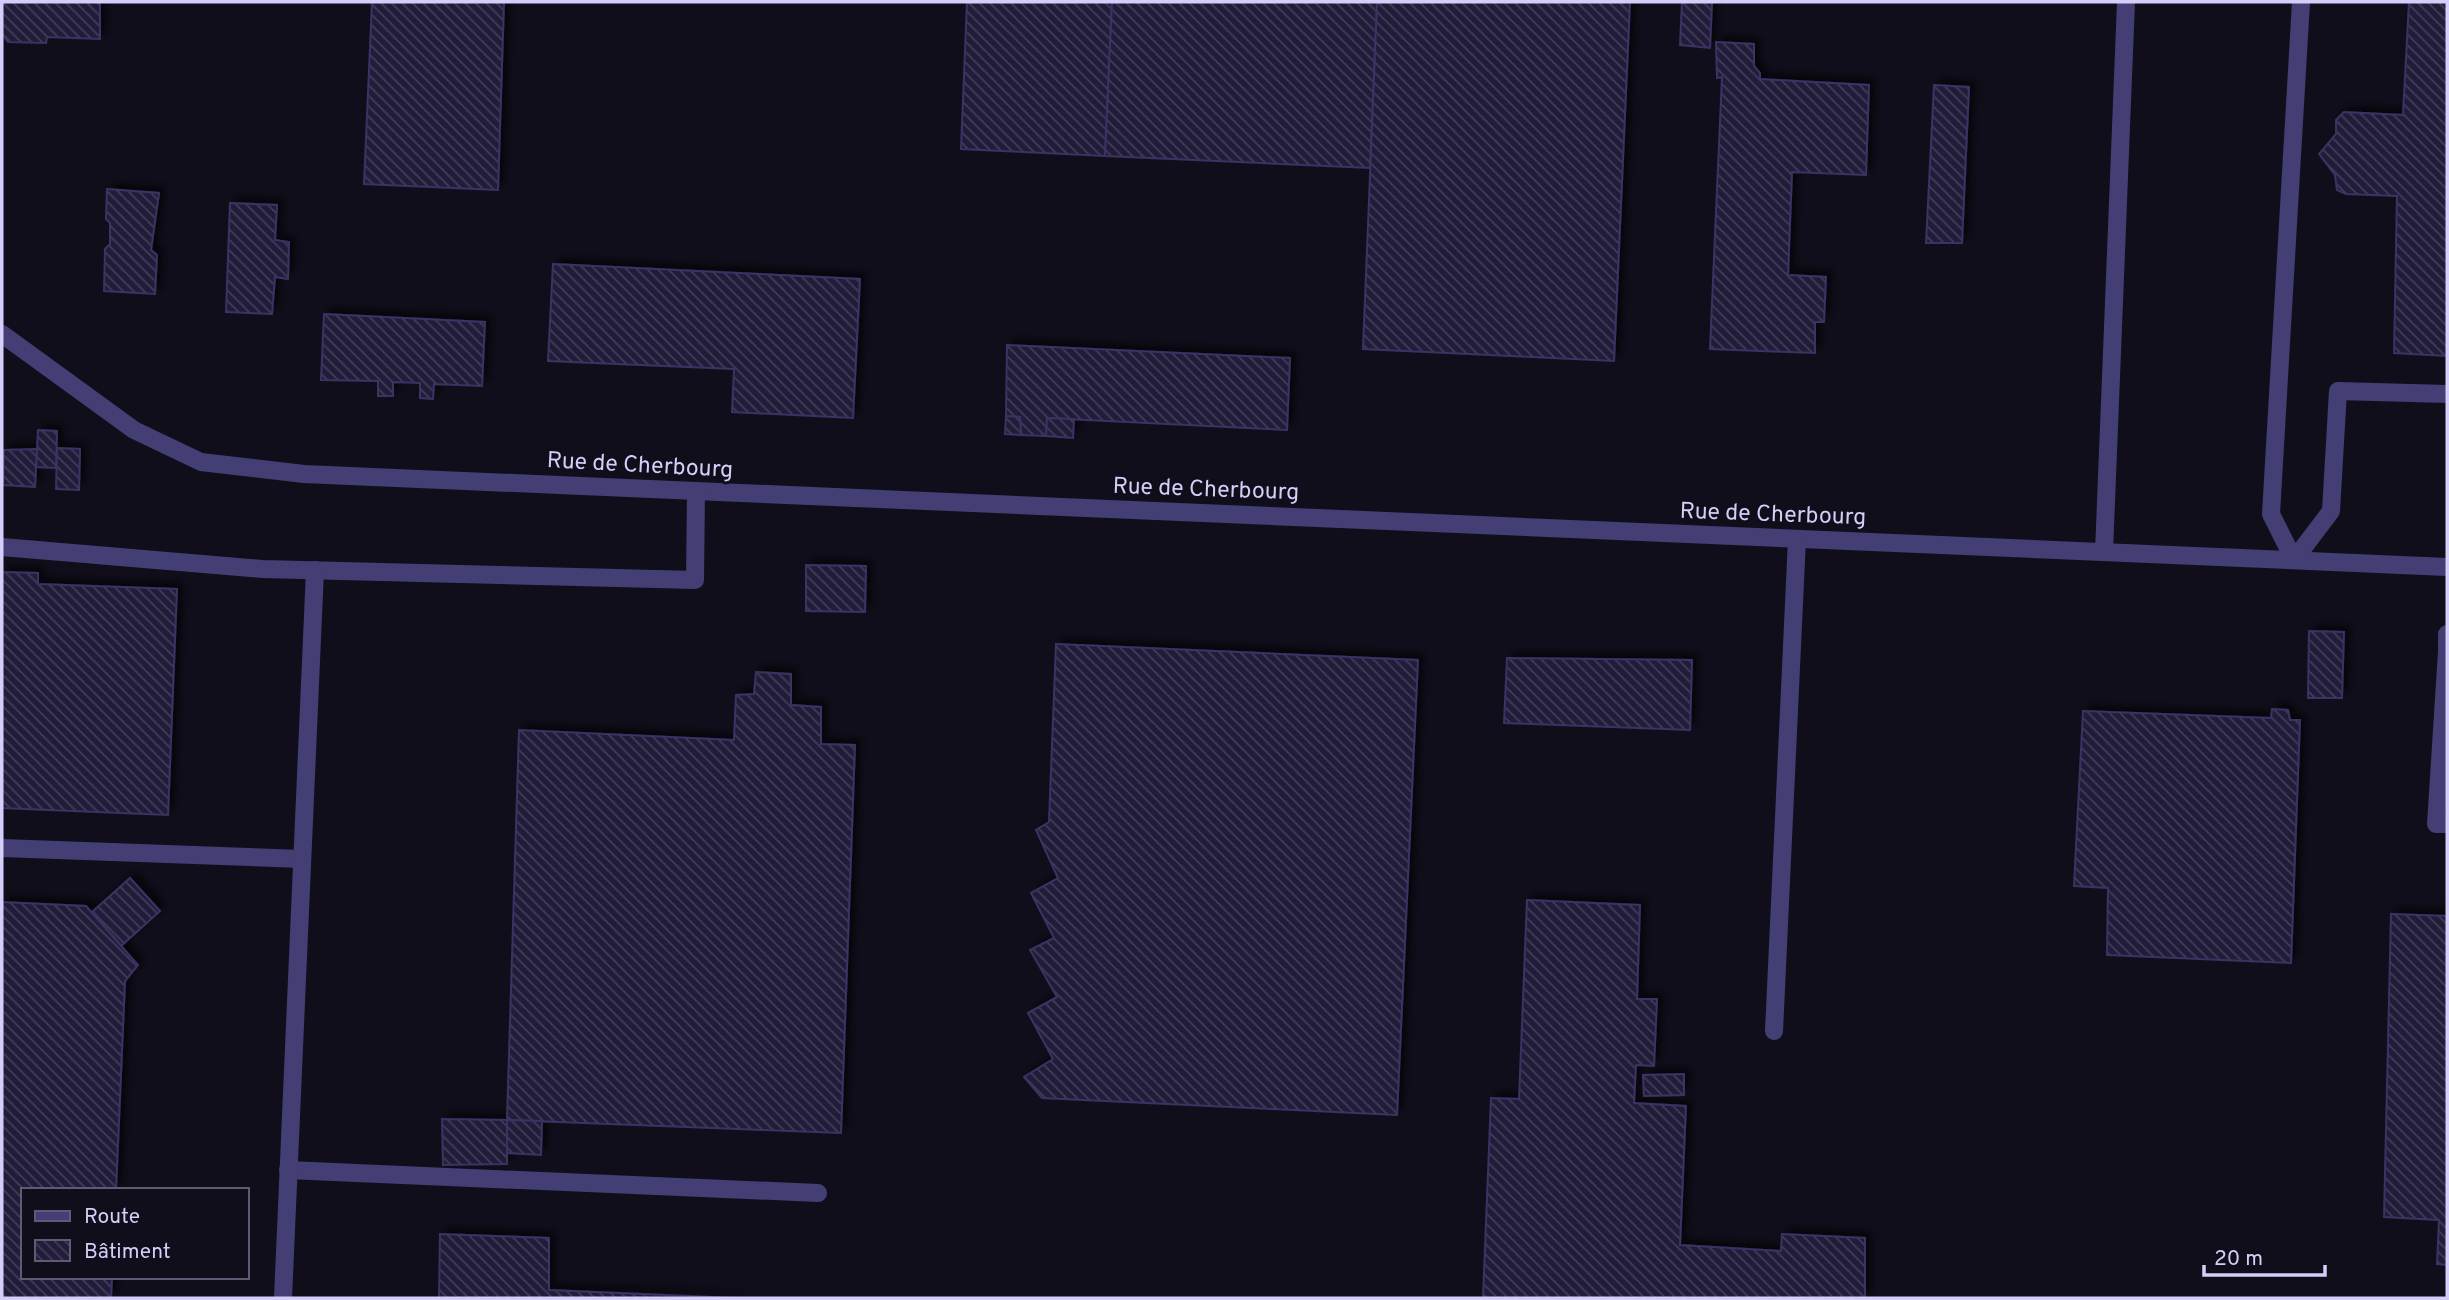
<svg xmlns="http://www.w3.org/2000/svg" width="2449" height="1300" viewBox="0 0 2449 1300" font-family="Overpass,sans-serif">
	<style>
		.building { fill: url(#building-back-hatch); stroke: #3d3163; stroke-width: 2; filter: url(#shadow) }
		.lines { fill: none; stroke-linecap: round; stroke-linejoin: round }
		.minor { stroke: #433f75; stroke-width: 18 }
		.labels { text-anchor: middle; stroke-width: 6; stroke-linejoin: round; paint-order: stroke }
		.street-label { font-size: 23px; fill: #d5cef9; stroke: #110e1b }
	</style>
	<defs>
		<pattern id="building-back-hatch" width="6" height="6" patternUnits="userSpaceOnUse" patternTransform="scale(1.75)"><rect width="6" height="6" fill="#231c3a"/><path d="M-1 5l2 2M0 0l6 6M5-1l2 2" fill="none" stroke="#423c57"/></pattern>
		<filter id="shadow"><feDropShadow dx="6" dy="-6" stdDeviation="3.5" flood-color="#0009"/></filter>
	</defs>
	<rect width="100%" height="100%" fill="#110e1b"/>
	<g class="building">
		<path d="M2,2H100V39L47,37L46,43L8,42L2,34Z"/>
		<path d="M372,2H504L498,190L364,184Z"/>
		<path d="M967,2H1112L1105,156L961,149Z"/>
		<path d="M1112,2H1377L1370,168L1105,156Z"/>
		<path d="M1377,2H1630L1614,361L1363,349Z"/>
		<path d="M1682,2H1712L1710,48L1680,45Z"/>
		<path d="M2409,2H2447V356L2394,353L2397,196L2346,194L2337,190L2335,175L2319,154L2336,134V120L2344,112L2403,115Z"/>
		<path d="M1716,42L1754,44V66L1760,73V79L1869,85L1866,175L1792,172L1788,275L1826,277L1824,322H1815V353L1710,349L1722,77L1717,78Z"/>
		<path d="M1934,85L1969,87L1962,243H1926Z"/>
		<path d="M107,189L159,193L151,250L157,255L155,294L104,291L105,249L110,244V223L106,219Z"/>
		<path d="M230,203L277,205L275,240L289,242L288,279L275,277L272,314L226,312Z"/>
		<path d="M553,264L860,279L853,418L732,412L734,369L548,361Z"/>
		<path d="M324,314L485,322L482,386L434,384L433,399L420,398V383L393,382V396H378V381L321,380Z"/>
		<path d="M1007,345L1290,358L1287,430L1047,418L1046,436L1021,435L1020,417L1006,416Z"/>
		<path d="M1006,416L1020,417L1021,435L1005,434Z"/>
		<path d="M1047,418L1074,419L1073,438L1046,436Z"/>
		<path d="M38,430L57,431L56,468L36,467Z"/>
		<path d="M57,448L80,449L79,490L56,489Z"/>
		<path d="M37,449L35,487L3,485L4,450Z"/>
		<path d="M806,565L866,566L865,612L806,611Z"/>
		<path d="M2,572L38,573V584L177,589L168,815L2,808Z"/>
		<path d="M2309,631L2344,632L2342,698H2308Z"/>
		<path d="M1056,644L1418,660L1397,1115L1042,1098L1024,1077L1053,1059L1028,1013L1057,997L1030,950L1054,938L1031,893L1058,878L1036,830L1049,822Z"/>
		<path d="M1507,658L1692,660L1690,730L1504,723Z"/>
		<path d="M756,672L791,674V705L821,707V744L855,745L841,1133L507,1120L519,730L734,740L736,695L754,694Z"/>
		<path d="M2272,709L2288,710L2290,720H2300L2291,963L2107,955L2108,888L2074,886L2083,711L2271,718Z"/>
		<path d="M130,878L160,911L121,946L92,912Z"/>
		<path d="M1527,900L1640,905L1637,999H1657L1654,1066L1636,1065L1634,1103L1686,1106L1680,1245L1781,1251L1782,1234L1865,1238V1298H1483L1491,1098L1519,1099Z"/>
		<path d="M2,902L86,906L138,965L125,981L116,1190H23V1277H112L111,1298H2Z"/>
		<path d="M2391,914L2447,916V1265L2437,1264L2439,1220L2384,1217Z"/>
		<path d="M1684,1074V1095L1644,1096L1643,1075Z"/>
		<path d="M442,1119L507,1120V1164L443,1165Z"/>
		<path d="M507,1120L542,1121L541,1155L507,1153Z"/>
		<path d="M440,1234L549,1238V1290L736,1298H439Z"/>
	</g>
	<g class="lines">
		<g class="minor">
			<path d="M2301,2L2271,514L2294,560L2331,511L2338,391L2447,394"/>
			<path d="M2,334L134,430L201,462L304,474L2447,567"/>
			<path d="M2,547L262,569L695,580L696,491"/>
			<path d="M2104,552L2126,2"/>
			<path d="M2447,634V652"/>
			<path d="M2447,652L2436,824H2447"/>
			<path d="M2,848L302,859"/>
			<path d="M1774,1031L1797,539"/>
			<path d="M288,1170L818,1193"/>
			<path d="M283,1298L315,570"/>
		</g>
	</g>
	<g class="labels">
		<g class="street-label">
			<text transform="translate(640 464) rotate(3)" y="8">Rue de Cherbourg</text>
			<text transform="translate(1206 488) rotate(2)" y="8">Rue de Cherbourg</text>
			<text transform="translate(1773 513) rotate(2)" y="8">Rue de Cherbourg</text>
		</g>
	</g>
	<rect width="2449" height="1300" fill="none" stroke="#d5cef9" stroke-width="7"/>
	<rect x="21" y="1188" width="228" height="91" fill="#110e1b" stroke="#5f5b74" stroke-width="2"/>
	<rect x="35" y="1211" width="35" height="10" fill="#433f75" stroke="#5f5b74" stroke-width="2"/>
	<text x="84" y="1223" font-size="21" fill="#d5cef9">Route</text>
	<rect x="35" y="1240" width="35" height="21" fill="url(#building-back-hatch)" stroke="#5f5b74" stroke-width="2"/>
	<text x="84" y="1258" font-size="21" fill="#d5cef9">Bâtiment</text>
	<path d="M2204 1265v10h121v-10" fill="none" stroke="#d5cef9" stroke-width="3.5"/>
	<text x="2214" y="1265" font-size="21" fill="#d5cef9" stroke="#110e1b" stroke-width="5" paint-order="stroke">20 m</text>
</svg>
